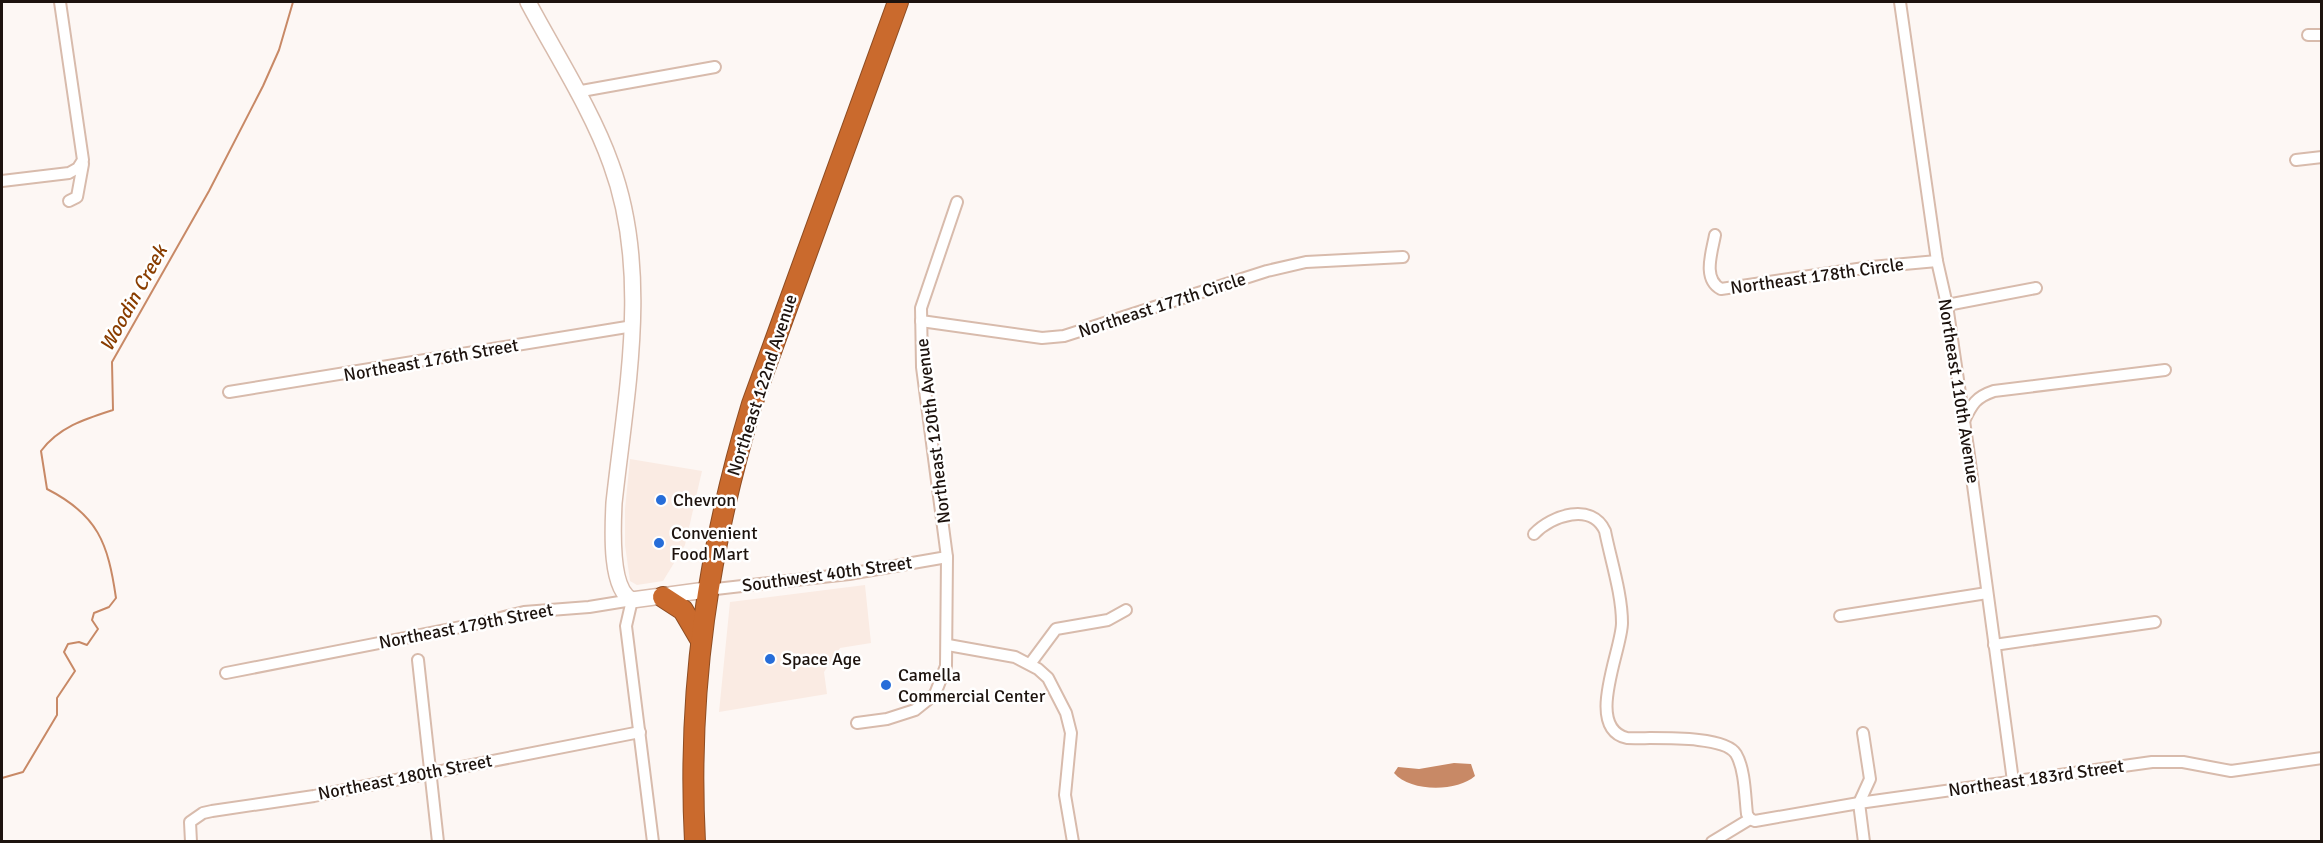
<svg xmlns="http://www.w3.org/2000/svg" width="2323" height="843" viewBox="0 0 2323 843" font-family="Signika,sans-serif">
	<style>
		.built { fill: #faebe3 }
		.water { fill: #c88966 }
		.lines { fill: none; stroke-linecap: round; stroke-linejoin: round }
		.stream { stroke: #c88966; stroke-width: 2 }
		.street-casing { stroke: #d8bbac; stroke-width: 14 }
		.secondary-casing { stroke: #d8bbac; stroke-width: 18 }
		.highway-casing { stroke: #8d4c22; stroke-width: 22 }
		.street { stroke: #fff; stroke-width: 10 }
		.secondary { stroke: #fff; stroke-width: 15 }
		.highway { stroke: #ca6a2d; stroke-width: 20 }
		.poi-dot { fill: #266dd9; stroke: #fff; stroke-width: 2 }
		.labels { text-anchor: middle; stroke-width: 5; stroke-linejoin: round; paint-order: stroke }
		.street-label { font-size: 18px; fill: #1d130e; stroke: #fff }
		.poi-label { font-size: 18px; fill: #1d130e; stroke: #fff; text-anchor: start }
		.water-label { font-size: 20px; font-style: italic; fill: #893d00; stroke: #fff }
	</style>
	<rect width="100%" height="100%" fill="#fdf7f4"/>
	<g class="built">
		<path d="M630,459L702,471L685,545L663,581L637,585L630,581L625,545V509Z"/>
		<path d="M865,585L871,643L840,648L824,672L827,694L719,712L730,602Z"/>
	</g>
	<path class="water" d="M1454,763L1471,764L1475,776C1457,792 1410,792 1394,773L1398,767L1419,769Z"/>
	<g class="lines">
		<path class="stream" d="M2,778L23,772L57,715V698L75,671L64,652L68,644L79,642L87,645L98,629L92,620L94,613L109,607L116,598C108,543 98,515 47,489L41,451C59,427 85,419 113,410L112,362L209,191L263,86L279,50L293,2"/>
		<g class="street-casing">
			<g id="street">
				<path d="M1900,2L1937,261L1947,305L1968,448L2013,781"/>
				<path d="M2308,35H2322"/>
				<path d="M576,92L715,67"/>
				<path d="M2296,160L2322,157"/>
				<path d="M2,181L69,173L78,168L83,160L60,2"/>
				<path d="M69,201L77,197L83,164"/>
				<path d="M1715,235C1712,252 1702,279 1721,289L1871,267L1937,261"/>
				<path d="M1947,305L2036,288"/>
				<path d="M921,321L1042,338L1064,336L1267,271L1306,262L1403,257"/>
				<path d="M229,392L633,326"/>
				<path d="M1964,421C1972,404 1976,397 1994,391L2165,370"/>
				<path d="M1534,534C1552,515 1592,502 1605,531C1611,561 1622,594 1622,623C1622,650 1584,728 1627,738C1650,739 1724,734 1736,754C1745,769 1745,797 1747,814L1750,819"/>
				<path d="M707,590L849,574L947,557"/>
				<path d="M1840,616L1987,593"/>
				<path d="M948,645L1015,657L1038,669L1048,678L1066,713L1071,733L1065,795L1073,842"/>
				<path d="M1994,645L2155,622"/>
				<path d="M418,660L438,842"/>
				<path d="M1030,664L1056,629L1108,620L1126,610"/>
				<path d="M226,673L481,623L524,612L589,607L632,600L626,626L653,842"/>
				<path d="M857,723L887,719L915,710L935,694L946,666L947,557L922,367L921,308L957,202"/>
				<path d="M1863,733L1870,779L1859,803L1864,842"/>
				<path d="M1750,819L1755,821L1859,803L2152,762H2183L2231,771L2322,758"/>
				<path d="M191,842L190,822L203,813L212,811L314,796L640,732"/>
				<path d="M1712,842L1750,819"/>
			</g>
		</g>
		<g class="secondary-casing">
			<path id="secondary" d="M528,2C555,53 592,110 611,164C651,272 626,392 614,503C613,526 609,589 632,600L706,590"/>
		</g>
		<g class="highway-casing">
			<g id="highway">
				<path d="M663,597L683,610L700,639"/>
				<path d="M695,842C687,689 708,550 752,404L898,2"/>
			</g>
		</g>
		<use href="#street" class="street"/>
		<use href="#secondary" class="secondary"/>
		<use href="#highway" class="highway"/>
	</g>
	<g class="poi-dot">
		<circle cx="661" cy="500" r="6"/>
		<circle cx="659" cy="543" r="6"/>
		<circle cx="770" cy="659" r="6"/>
		<circle cx="886" cy="685" r="6"/>
	</g>
	<g class="labels">
		<g class="street-label">
			<text transform="translate(1817 276) rotate(-8)" y="6">Northeast 178th Circle</text>
			<text transform="translate(1162 305) rotate(-18)" y="6">Northeast 177th Circle</text>
			<text transform="translate(431 360) rotate(-10)" y="6">Northeast 176th Street</text>
			<text transform="translate(762 385) rotate(-72)" y="6">Northeast 122nd Avenue</text>
			<text transform="translate(1959 391) rotate(81)" y="6">Northeast 110th Avenue</text>
			<text transform="translate(933 431) rotate(-97)" y="6">Northeast 120th Avenue</text>
			<text transform="translate(827 574) rotate(-8)" y="6">Southwest 40th Street</text>
			<text transform="translate(466 626) rotate(-11)" y="6">Northeast 179th Street</text>
			<text transform="translate(405 777) rotate(-11)" y="6">Northeast 180th Street</text>
			<text transform="translate(2036 778) rotate(-8)" y="6">Northeast 183rd Street</text>
		</g>
		<g class="poi-label">
			<text x="673" y="506">Chevron</text>
			<text x="671" y="539">Convenient<tspan x="671" dy="21">Food Mart</tspan></text>
			<text x="782" y="665">Space Age</text>
			<text x="898" y="681">Camella<tspan x="898" dy="21">Commercial Center</tspan></text>
		</g>
		<g class="water-label">
			<text transform="translate(133 298) rotate(-61)" y="7">Woodin Creek</text>
		</g>
	</g>
	<rect width="2323" height="843" fill="none" stroke="#1d130e" stroke-width="6"/>
</svg>
